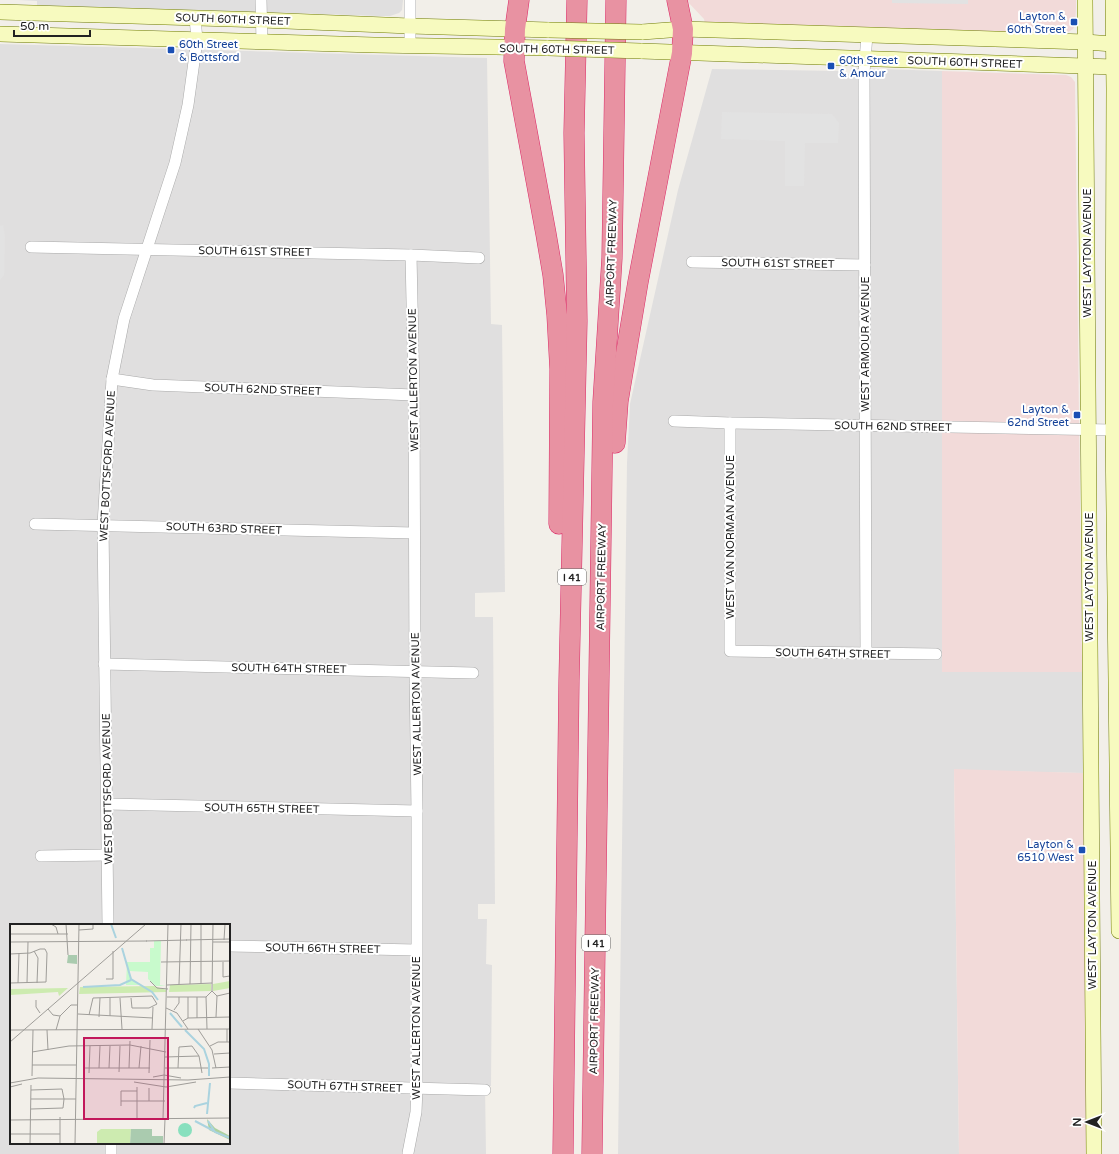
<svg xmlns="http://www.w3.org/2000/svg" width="1119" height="1154" viewBox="0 0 1119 1154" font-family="'Varela Round',sans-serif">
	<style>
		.residential { fill: #e0dfdf; fill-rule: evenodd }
		.commercial { fill: #f2dad9 }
		.parking { fill: #e2e2e2 }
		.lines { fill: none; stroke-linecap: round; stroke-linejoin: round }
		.minor-casing { stroke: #a9a9a9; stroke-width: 12 }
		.secondary-casing { stroke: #707d05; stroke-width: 16 }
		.motorway-casing { stroke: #dc2a67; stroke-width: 21 }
		.minor { stroke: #fff; stroke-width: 11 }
		.secondary { stroke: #f7fabf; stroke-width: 15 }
		.motorway { stroke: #e892a2; stroke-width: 20 }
		.secondary-bridge-casing { stroke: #707d05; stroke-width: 16; stroke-linecap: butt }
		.secondary-bridge { stroke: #f7fabf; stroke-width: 15 }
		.transit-dot { fill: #1a4fb4; stroke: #fff; stroke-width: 1.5 }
		.labels { text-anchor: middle; stroke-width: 4; stroke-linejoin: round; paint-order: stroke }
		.shield { fill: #fff; stroke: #646464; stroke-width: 1 }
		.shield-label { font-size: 10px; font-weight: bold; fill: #222 }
		.transit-label { font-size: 11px; fill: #164399; stroke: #fff; text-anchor: end }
		.street-label { font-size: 11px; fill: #222; stroke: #fff }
		.inset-river { fill: none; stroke: #aad3df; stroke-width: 2 }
		.inset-road { fill: none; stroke: #9f9d99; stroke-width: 1 }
		.view { fill: #c2185b; fill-opacity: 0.15; stroke: #c2185b; stroke-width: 2 }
		.inset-edge { fill: none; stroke: #222; stroke-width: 2 }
	</style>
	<rect width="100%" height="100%" fill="#f2efe9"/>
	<g class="residential">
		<path d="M18,0H403L402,10L399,13L390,16H380L169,9L37,7V1Z"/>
		<path d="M0,44L487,58L491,324L502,325L505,592L475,593V617H493L495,904H478V919H487L486,964L492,965L491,1086H485L486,1154H0ZM11,925H229V1143H11Z"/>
		<path d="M851,68L942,71V671L1082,672L1083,773L954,770L959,1154H618L627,463L630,404L678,190L712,69L840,71L851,75Z"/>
	</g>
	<g class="commercial">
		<path d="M686,0H1076V8L1075,25L1073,29L1065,34L705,24L704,19Z"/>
		<path d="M942,71L1066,75L1071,77L1075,82L1082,672H942Z"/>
		<path d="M954,769L1083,773L1087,1154H959Z"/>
	</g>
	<g class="parking">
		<path d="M892,0H968V4L892,3Z"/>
		<path d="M722,112L832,114L839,123L838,143H805L804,186H785V141L721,139Z"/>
		<path d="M3,225L5,237L4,275L0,280V226Z"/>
	</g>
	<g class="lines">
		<g class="minor-casing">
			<g id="minor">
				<path d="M261,0L262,42"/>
				<path d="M410,46V0"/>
				<path d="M31,247L411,255L479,258"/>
				<path d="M692,262L865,265"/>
				<path d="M112,379L153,385L414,395"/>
				<path d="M674,421L730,423L1113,430"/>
				<path d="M730,423V651L936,654"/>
				<path d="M35,524L414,533"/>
				<path d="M866,653L864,73L867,35"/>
				<path d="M104,664L473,673"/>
				<path d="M107,804L417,811"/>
				<path d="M41,856L108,855"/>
				<path d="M108,925L103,525L112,379L124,319L175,163L188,105L197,40L195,18"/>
				<path d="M229,946L416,950"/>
				<path d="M229,1083L485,1090"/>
				<path d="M111,1143V1154"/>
				<path d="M408,1153L416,1112L417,1088V811L415,671L414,395L411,255"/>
			</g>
		</g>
		<g class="secondary-casing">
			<g id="secondary">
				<path d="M1085,0L1094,1154"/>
				<path d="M1113,0L1114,89L1113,430L1119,931"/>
				<path d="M0,12L261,20L410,26L549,30"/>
				<path d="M642,32L683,29L1085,42L1113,44"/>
				<path d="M0,34L374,45L548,48"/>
				<path d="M641,51L1114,67"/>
			</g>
		</g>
		<g class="motorway-casing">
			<g id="motorway">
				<path d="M519,0L515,29L514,61L546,234L553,275L557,315L560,369L559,524"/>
				<path d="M615,443L618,401L638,282L682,53L683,29L677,0"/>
				<path d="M563,1154L569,681L577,321L574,133L577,0"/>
				<path d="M592,1154L603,402L612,258L616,0"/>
			</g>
		</g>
		<use href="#minor" class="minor"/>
		<use href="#secondary" class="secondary"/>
		<use href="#motorway" class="motorway"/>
		<g class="secondary-bridge-casing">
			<g id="secondary-bridge">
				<path d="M549,30L642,32"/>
				<path d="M548,48L641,51"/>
			</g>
		</g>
		<use href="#secondary-bridge" class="secondary-bridge"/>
	</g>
	<g class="transit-dot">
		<rect x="1070" y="18" width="8" height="8" rx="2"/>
		<rect x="167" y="46" width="8" height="8" rx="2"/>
		<rect x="827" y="62" width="8" height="8" rx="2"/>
		<rect x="1073" y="411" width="8" height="8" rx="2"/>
		<rect x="1078" y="846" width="8" height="8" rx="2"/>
	</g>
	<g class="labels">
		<g class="shield">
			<rect x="558" y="569" width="28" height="16" rx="3"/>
			<rect x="582" y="935" width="28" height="16" rx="3"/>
		</g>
		<g class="shield-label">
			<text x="572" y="581">I 41</text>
			<text x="596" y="947">I 41</text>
		</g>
		<g class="transit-label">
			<text x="1066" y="20">Layton &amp;<tspan x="1066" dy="13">60th Street</tspan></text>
			<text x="179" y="48" text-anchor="start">60th Street<tspan x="179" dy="13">&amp; Bottsford</tspan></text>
			<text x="839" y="64" text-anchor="start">60th Street<tspan x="839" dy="13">&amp; Amour</tspan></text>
			<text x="1069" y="413">Layton &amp;<tspan x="1069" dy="13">62nd Street</tspan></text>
			<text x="1074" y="848">Layton &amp;<tspan x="1074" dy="13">6510 West</tspan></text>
		</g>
		<g class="street-label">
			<text transform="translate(233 19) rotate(2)" y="4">SOUTH 60TH STREET</text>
			<text transform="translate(557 49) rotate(1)" y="4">SOUTH 60TH STREET</text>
			<text transform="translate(965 62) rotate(2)" y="4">SOUTH 60TH STREET</text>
			<text transform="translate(255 251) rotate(1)" y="4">SOUTH 61ST STREET</text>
			<text transform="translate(611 253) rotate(-88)" y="4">AIRPORT FREEWAY</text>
			<text transform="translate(1087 253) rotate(-90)" y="4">WEST LAYTON AVENUE</text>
			<text transform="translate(778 263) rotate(1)" y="4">SOUTH 61ST STREET</text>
			<text transform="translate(865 344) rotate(-90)" y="4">WEST ARMOUR AVENUE</text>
			<text transform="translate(413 380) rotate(-91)" y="4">WEST ALLERTON AVENUE</text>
			<text transform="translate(263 389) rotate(2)" y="4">SOUTH 62ND STREET</text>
			<text transform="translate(893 426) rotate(1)" y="4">SOUTH 62ND STREET</text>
			<text transform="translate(107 466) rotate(-87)" y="4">WEST BOTTSFORD AVENUE</text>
			<text transform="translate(224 528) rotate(2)" y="4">SOUTH 63RD STREET</text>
			<text transform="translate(730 537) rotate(-90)" y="4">WEST VAN NORMAN AVENUE</text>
			<text transform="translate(601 577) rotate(-89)" y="4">AIRPORT FREEWAY</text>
			<text transform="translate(1089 577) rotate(-90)" y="4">WEST LAYTON AVENUE</text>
			<text transform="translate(833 653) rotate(1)" y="4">SOUTH 64TH STREET</text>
			<text transform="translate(289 668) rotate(1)" y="4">SOUTH 64TH STREET</text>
			<text transform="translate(416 704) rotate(-91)" y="4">WEST ALLERTON AVENUE</text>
			<text transform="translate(107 789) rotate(-91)" y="4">WEST BOTTSFORD AVENUE</text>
			<text transform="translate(262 808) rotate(1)" y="4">SOUTH 65TH STREET</text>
			<text transform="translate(1092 925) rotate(-90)" y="4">WEST LAYTON AVENUE</text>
			<text transform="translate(323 948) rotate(1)" y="4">SOUTH 66TH STREET</text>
			<text transform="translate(594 1021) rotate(-89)" y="4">AIRPORT FREEWAY</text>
			<text transform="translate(416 1028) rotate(-90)" y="4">WEST ALLERTON AVENUE</text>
			<text transform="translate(345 1086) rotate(2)" y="4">SOUTH 67TH STREET</text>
		</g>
	</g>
	<g transform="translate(10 924)">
		<rect width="220" height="220" fill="#f2efe9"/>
		<path d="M220,57V64L203,67V60ZM201,60V67L159,68L160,61ZM144,62L156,66V68L69,70L70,63ZM58,64L49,72L48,68L0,71V65ZM91,205H121L120,220H87V208Z" fill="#cdebb0"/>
		<path d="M197,195L205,204L220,212V216L199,206Z" fill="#add19e"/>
		<path d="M58,31H67V40L57,39ZM121,205H142V212H153V220H120Z" fill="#aacbaf"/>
		<path d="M144,17H151L150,61L156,62H146L138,55V48L119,47L122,55L129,61H116L117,38H140V24H144Z" fill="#c8facc"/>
		<path d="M168 206a7 7 0 1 1 14 0a7 7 0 1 1-14 0Z" fill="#88e0be"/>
		<path class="inset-river" d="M101,0L106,14M112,24L121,55L142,68L148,76M73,63L110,61L121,56M160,89L172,103M175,106L194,125L199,140V152M184,184L185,182L197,179M197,190L200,159M185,197L204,207M198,197L205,208L220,214"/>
		<path class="inset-road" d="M41,0L46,3L48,10M56,0L58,31M69,6L83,5V0M0,10H58M176,16L220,15M214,16L215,0M136,17L177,16M0,18L137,17M203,18H220M24,27L28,34L27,59M0,30L20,29L30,25H35L37,29L36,58L0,59M151,38L220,37M213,38V53L220,52M96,55H103V27M140,57L147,64L158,65M8,59L9,29M17,59L18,18M169,60L171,0M180,60L181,0M191,60V0M157,61L202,59M202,67L203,0M202,67L207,72L220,69M157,73H196L202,67M178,73V94M187,73V94M196,73L197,105M110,74L112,105M26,76V83L30,89M156,84L167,89L178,105M38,85L43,91L50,92L61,81H68M164,86L169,79V73M68,90L143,94M79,91L83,74L142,72L147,80L139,84H122L121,74M100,92V74M89,93L90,74M206,93L207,72M173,97L178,94L220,93M142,105L143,83M188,105L202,126L206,144M0,106L220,105M37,106L38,126M46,106L50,92M0,118L136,0M217,118V105M200,122L208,118H220M22,128L59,122L120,121L156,128M204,130L220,129M155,133L189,132M22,141H66M75,144H140M89,144L90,122M99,144L100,122M119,144L120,117M129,144L131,122M155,144H198M168,144L169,123L182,122L189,132L192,149M202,144L220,143M109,148L110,122M79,149L80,122M139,149L140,116M22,152L23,106M143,153L154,151L171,154M124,158L156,163L186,158M0,159L28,154L178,156L220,153M0,163L12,160M21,175H66M111,177H155M139,177V164M111,182V167H127M21,185L53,184L54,175L52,165L21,166M127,194V163M153,195L158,0M0,196L220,194M0,210H50M20,220L21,161M50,220V193M65,220L69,0M154,220L155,195"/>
		<path class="view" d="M74,114H158V195H74Z"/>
		<rect width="220" height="220" class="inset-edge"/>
	</g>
	<g transform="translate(1087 1122) rotate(270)" stroke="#ffffff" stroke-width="3" paint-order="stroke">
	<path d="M0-3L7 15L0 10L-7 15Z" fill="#222222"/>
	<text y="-6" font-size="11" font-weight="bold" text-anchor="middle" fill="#222222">N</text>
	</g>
	<path d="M14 30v6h76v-6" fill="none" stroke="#222222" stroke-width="2"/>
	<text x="20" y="30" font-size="12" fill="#222222" stroke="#ffffff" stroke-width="3" paint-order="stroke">50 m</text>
</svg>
